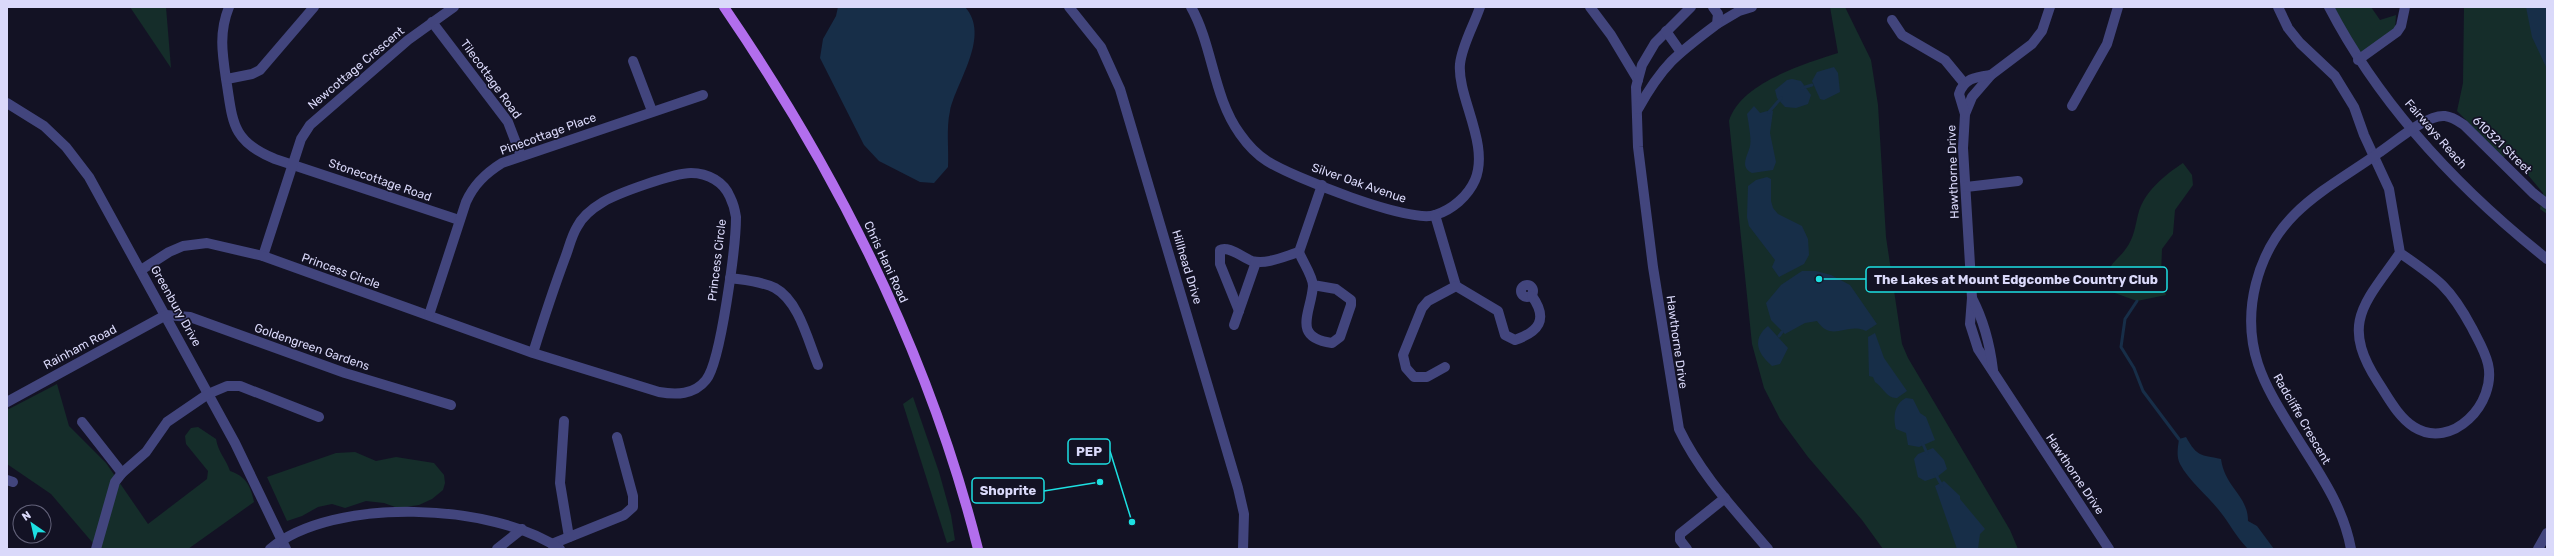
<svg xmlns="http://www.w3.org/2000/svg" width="2554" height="556" viewBox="0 0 2554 556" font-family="Rubik,sans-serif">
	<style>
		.green { fill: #152d2a }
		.water { fill: #172e48 }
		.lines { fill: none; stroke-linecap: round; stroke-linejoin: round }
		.stream { stroke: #172e48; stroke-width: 3 }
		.minor { stroke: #42457d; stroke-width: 10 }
		.major { stroke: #b26eed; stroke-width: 10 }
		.labels { text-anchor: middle; stroke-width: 3.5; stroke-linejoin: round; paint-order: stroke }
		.street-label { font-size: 12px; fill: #dad9fa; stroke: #131224 }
		.leader { fill: none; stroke: #1de0e2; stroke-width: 1.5 }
		.callout-dot { fill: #1de0e2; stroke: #131224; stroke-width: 1.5 }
		.callout { fill: #131224; stroke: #1de0e2; stroke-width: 1.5 }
		.callout-label { font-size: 13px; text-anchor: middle; font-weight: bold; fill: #dad9fa }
	</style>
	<rect width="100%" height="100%" fill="#131224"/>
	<g class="green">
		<path d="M130,7H166L171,68Z"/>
		<path d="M1830,7H1845L1871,60L1878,105L1886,237L1902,344L1908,358L2010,530L2018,549H1883L1862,520L1808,457L1780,419L1764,388L1752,344L1729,121C1740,83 1804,64 1838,53Z"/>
		<path d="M2334,7H2371L2380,20L2396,15L2395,30L2360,55Z"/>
		<path d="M2464,7H2547V214L2540,209L2543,193L2507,150L2504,158L2457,111L2463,83Z"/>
		<path d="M2183,163L2192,175L2193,185L2175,210L2173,234L2162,249L2161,275L2166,295L2137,301L2112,292C2104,259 2115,267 2129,244C2135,234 2136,221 2139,211C2146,190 2165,175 2183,163Z"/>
		<path d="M57,384L69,426L106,463L148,524L207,479L208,471L186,444L185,436L191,428L198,427L216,439C218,452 226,459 230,471C246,476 251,487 254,502L188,549H98L51,494L7,464V410Z"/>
		<path d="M913,397L939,472L951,515L955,540L947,543L903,404Z"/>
		<path d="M355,452L376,461L396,457L434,463L444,475L445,483L443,490L432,499L419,505L398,508L384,503L366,501L345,508L332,504L318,507L302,516L287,521L267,477L336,453Z"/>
	</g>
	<g class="water">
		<path d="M838,7H965C991,36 957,80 950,111C946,128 949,150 948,167L934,183L920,182L879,161L864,145L820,58L823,39L836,16Z"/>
		<path d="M2526,7H2547V69L2532,37Z"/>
		<path d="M1834,67L1838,73L1840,92L1824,100L1820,99L1812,81L1817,72Z"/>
		<path d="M1792,79L1801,81L1811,95L1808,104L1796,108L1785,107L1777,98L1775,90L1787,80Z"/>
		<path d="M1754,106L1760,113L1771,110L1773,111L1770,133L1776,162L1773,170L1752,173C1739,167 1748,155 1750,146C1752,141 1748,120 1747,114Z"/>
		<path d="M1767,177L1771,179V201L1773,208L1778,214L1802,226L1808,239L1809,255L1804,264L1779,277L1772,267L1775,260L1749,226L1747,217L1748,186L1756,180Z"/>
		<path d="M1802,271H1816L1831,275L1850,285L1877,324L1866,331C1846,322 1832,343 1817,321L1805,323L1785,334L1771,320L1766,303L1781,285Z"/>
		<path d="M1768,326L1788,348L1780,364L1772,366C1758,354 1751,340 1768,326Z"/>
		<path d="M1875,333L1884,358L1907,391L1897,398C1887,399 1883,387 1875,382L1873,377L1869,376L1868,337Z"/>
		<path d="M1906,398L1913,399L1920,413L1926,417L1935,440L1919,447L1908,445L1906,433L1896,429C1893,417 1894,404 1906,398Z"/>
		<path d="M2186,437C2198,458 2200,454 2221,459C2225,488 2248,495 2248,521L2257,526L2274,549H2248C2236,537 2229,522 2218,509C2206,494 2189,481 2180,464C2176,456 2178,447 2179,439Z"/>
		<path d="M1933,448L1944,460L1947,469L1937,477L1925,481L1918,477L1914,459L1918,454Z"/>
		<path d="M1944,481L1960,496V499L1985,529L1980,534L1978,549H1957L1935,486Z"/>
	</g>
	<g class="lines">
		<g class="stream">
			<path d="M1802,88L1812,85"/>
			<path d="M1769,112L1781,98"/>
			<path d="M2137,301L2125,319L2121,347L2134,368L2143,391L2179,439"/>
			<path d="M1779,336L1782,332"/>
			<path d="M1922,442L1927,453"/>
			<path d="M1935,473L1942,486"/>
		</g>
		<g class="minor">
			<path d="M229,7C219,32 222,52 226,79C233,120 230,141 275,159L459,220"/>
			<path d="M1069,7L1101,47L1120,89L1238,488L1244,514L1243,549"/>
			<path d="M1191,7C1213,46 1213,97 1240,134C1247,144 1256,154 1267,161C1292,177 1410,224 1435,215C1452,210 1468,196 1475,180C1490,144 1457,97 1460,64C1462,45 1474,25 1480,7"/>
			<path d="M1590,7L1611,35L1638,80"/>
			<path d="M1691,7L1655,43L1642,65L1636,87L1638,147L1653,267L1679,429C1701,475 1736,511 1768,549"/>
			<path d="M2050,7L2042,31L2032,44L1991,75L1972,97L1965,114L1963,148L1972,298L1970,324L1978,349L2109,549"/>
			<path d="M2278,7L2288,28L2300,43L2335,76L2354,107L2364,135L2389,189L2400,253C2364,304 2340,323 2378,382C2388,397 2398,417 2414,427C2452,451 2497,403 2488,364C2485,351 2478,340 2472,328C2450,287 2438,279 2400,253"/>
			<path d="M2329,7C2380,105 2460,190 2547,259"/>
			<path d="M1892,20L1902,35L1945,60L1964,83"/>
			<path d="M432,22L508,122L521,156"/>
			<path d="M1717,24L1739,11L1752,7"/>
			<path d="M1666,31L1680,51"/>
			<path d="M2358,60L2397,32L2401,26L2405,7"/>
			<path d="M633,61L652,111"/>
			<path d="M227,79L252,74L260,70L314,7"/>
			<path d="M7,103L44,126L66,147L89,177L235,443L286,549"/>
			<path d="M2072,106L2107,44L2118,7"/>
			<path d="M1638,109C1663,64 1677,54 1717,24L1718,14L1713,7"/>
			<path d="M1965,114L1959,94C1964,78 1976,77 1991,75"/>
			<path d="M1966,187L2018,181"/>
			<path d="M1435,215L1456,286"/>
			<path d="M1299,252C1302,261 1313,276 1313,286C1311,313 1291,337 1332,343L1340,337L1351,305V300L1336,289L1313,285"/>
			<path d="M1299,252L1322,185"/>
			<path d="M263,256L301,139L310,125L408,40L454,7"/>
			<path d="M141,270L169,252L183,246L207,243L263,256L533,353L659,392C676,395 694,395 706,380C721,362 736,244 736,217C735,210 733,203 730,197C724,182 708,173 691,173C674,173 618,193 603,202C593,208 582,217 577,227C571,237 569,248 565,258C553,290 543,321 533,353"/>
			<path d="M730,278C744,280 761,281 775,288C799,301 808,341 818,365"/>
			<path d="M1972,284L2037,278"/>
			<circle cx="1527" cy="291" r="6"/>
			<path d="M1456,286L1498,311L1505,335L1515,340C1538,332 1549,320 1532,296"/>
			<path d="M1972,298C1984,321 1990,345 1993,370"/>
			<path d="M1239,311L1220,264V250C1228,245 1243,258 1252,261C1267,265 1285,256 1299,252"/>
			<path d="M429,315L466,202C474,184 486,173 502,163L703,95"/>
			<path d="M1234,325L1256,262"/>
			<path d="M1445,367L1427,377H1414L1406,368L1403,355L1422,308L1428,301L1456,286"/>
			<path d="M7,402L166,315L190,317L345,373L451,405"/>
			<path d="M564,421L560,483L569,537"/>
			<path d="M82,422L122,473"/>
			<path d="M7,480L13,482"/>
			<path d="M552,544L624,515L633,507V496L617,437"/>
			<path d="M96,549L115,482L122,473L146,452L167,422L208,394L227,386H240L319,417"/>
			<path d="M270,549C333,496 494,503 560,549"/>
			<path d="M497,549L522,529"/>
			<path d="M1687,549L1680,540V534L1725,498"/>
			<path d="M2351,549C2343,504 2316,469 2293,431C2280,410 2266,388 2258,364C2241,312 2257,252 2295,214C2319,190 2352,172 2380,152C2395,142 2427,114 2445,116C2453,117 2458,121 2464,125L2533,193L2547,204"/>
			<path d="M2538,549L2547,533"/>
		</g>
		<path class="major" d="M724,7C837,172 929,355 978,549"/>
	</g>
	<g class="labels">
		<g class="street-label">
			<text transform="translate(356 68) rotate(-40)" y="4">Newcottage Crescent</text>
			<text transform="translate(491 79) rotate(54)" y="4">Tilecottage Road</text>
			<text transform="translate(548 134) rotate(-20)" y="4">Pinecottage Place</text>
			<text transform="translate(2436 134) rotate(49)" y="4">Fairways Reach</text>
			<text transform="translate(2502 145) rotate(44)" y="4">610321 Street</text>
			<text transform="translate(1953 172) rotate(-92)" y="4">Hawthorne Drive</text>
			<text transform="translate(380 180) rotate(19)" y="4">Stonecottage Road</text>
			<text transform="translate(1359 183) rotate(19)" y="4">Silver Oak Avenue</text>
			<text transform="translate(717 260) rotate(-83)" y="4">Princess Circle</text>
			<text transform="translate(886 262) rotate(65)" y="4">Chris Hani Road</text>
			<text transform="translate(1187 267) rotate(73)" y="4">Hillhead Drive</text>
			<text transform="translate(341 271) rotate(20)" y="4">Princess Circle</text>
			<text transform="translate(176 306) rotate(61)" y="4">Greenbury Drive</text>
			<text transform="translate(1677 342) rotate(82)" y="4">Hawthorne Drive</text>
			<text transform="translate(80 347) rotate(-28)" y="4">Rainham Road</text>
			<text transform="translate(312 347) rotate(19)" y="4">Goldengreen Gardens</text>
			<text transform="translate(2302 419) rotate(60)" y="4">Radcliffe Crescent</text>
			<text transform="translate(2075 474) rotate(56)" y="4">Hawthorne Drive</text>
		</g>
	</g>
	<path class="leader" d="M1819 279L1866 279M1132 522L1110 451M1100 482L1044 491"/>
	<g class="callout-dot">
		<circle cx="1819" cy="279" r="4"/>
		<circle cx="1132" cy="522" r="4"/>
		<circle cx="1100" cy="482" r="4"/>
	</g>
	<g class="callout">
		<rect x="1866" y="267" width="301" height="25" rx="4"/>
		<rect x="1068" y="439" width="42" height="25" rx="4"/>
		<rect x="972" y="478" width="72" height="25" rx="4"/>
	</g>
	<g class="callout-label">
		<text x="2016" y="284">The Lakes at Mount Edgcombe Country Club</text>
		<text x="1089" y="456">PEP</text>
		<text x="1008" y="495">Shoprite</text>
	</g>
	<rect width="2554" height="556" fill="none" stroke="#dad9fa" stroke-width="16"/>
	<g transform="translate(32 524) rotate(326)"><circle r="19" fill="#131224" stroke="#63627a"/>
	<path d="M0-3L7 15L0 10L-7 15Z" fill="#1de0e2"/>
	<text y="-6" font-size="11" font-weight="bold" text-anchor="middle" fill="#dad9fa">N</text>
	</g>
</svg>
